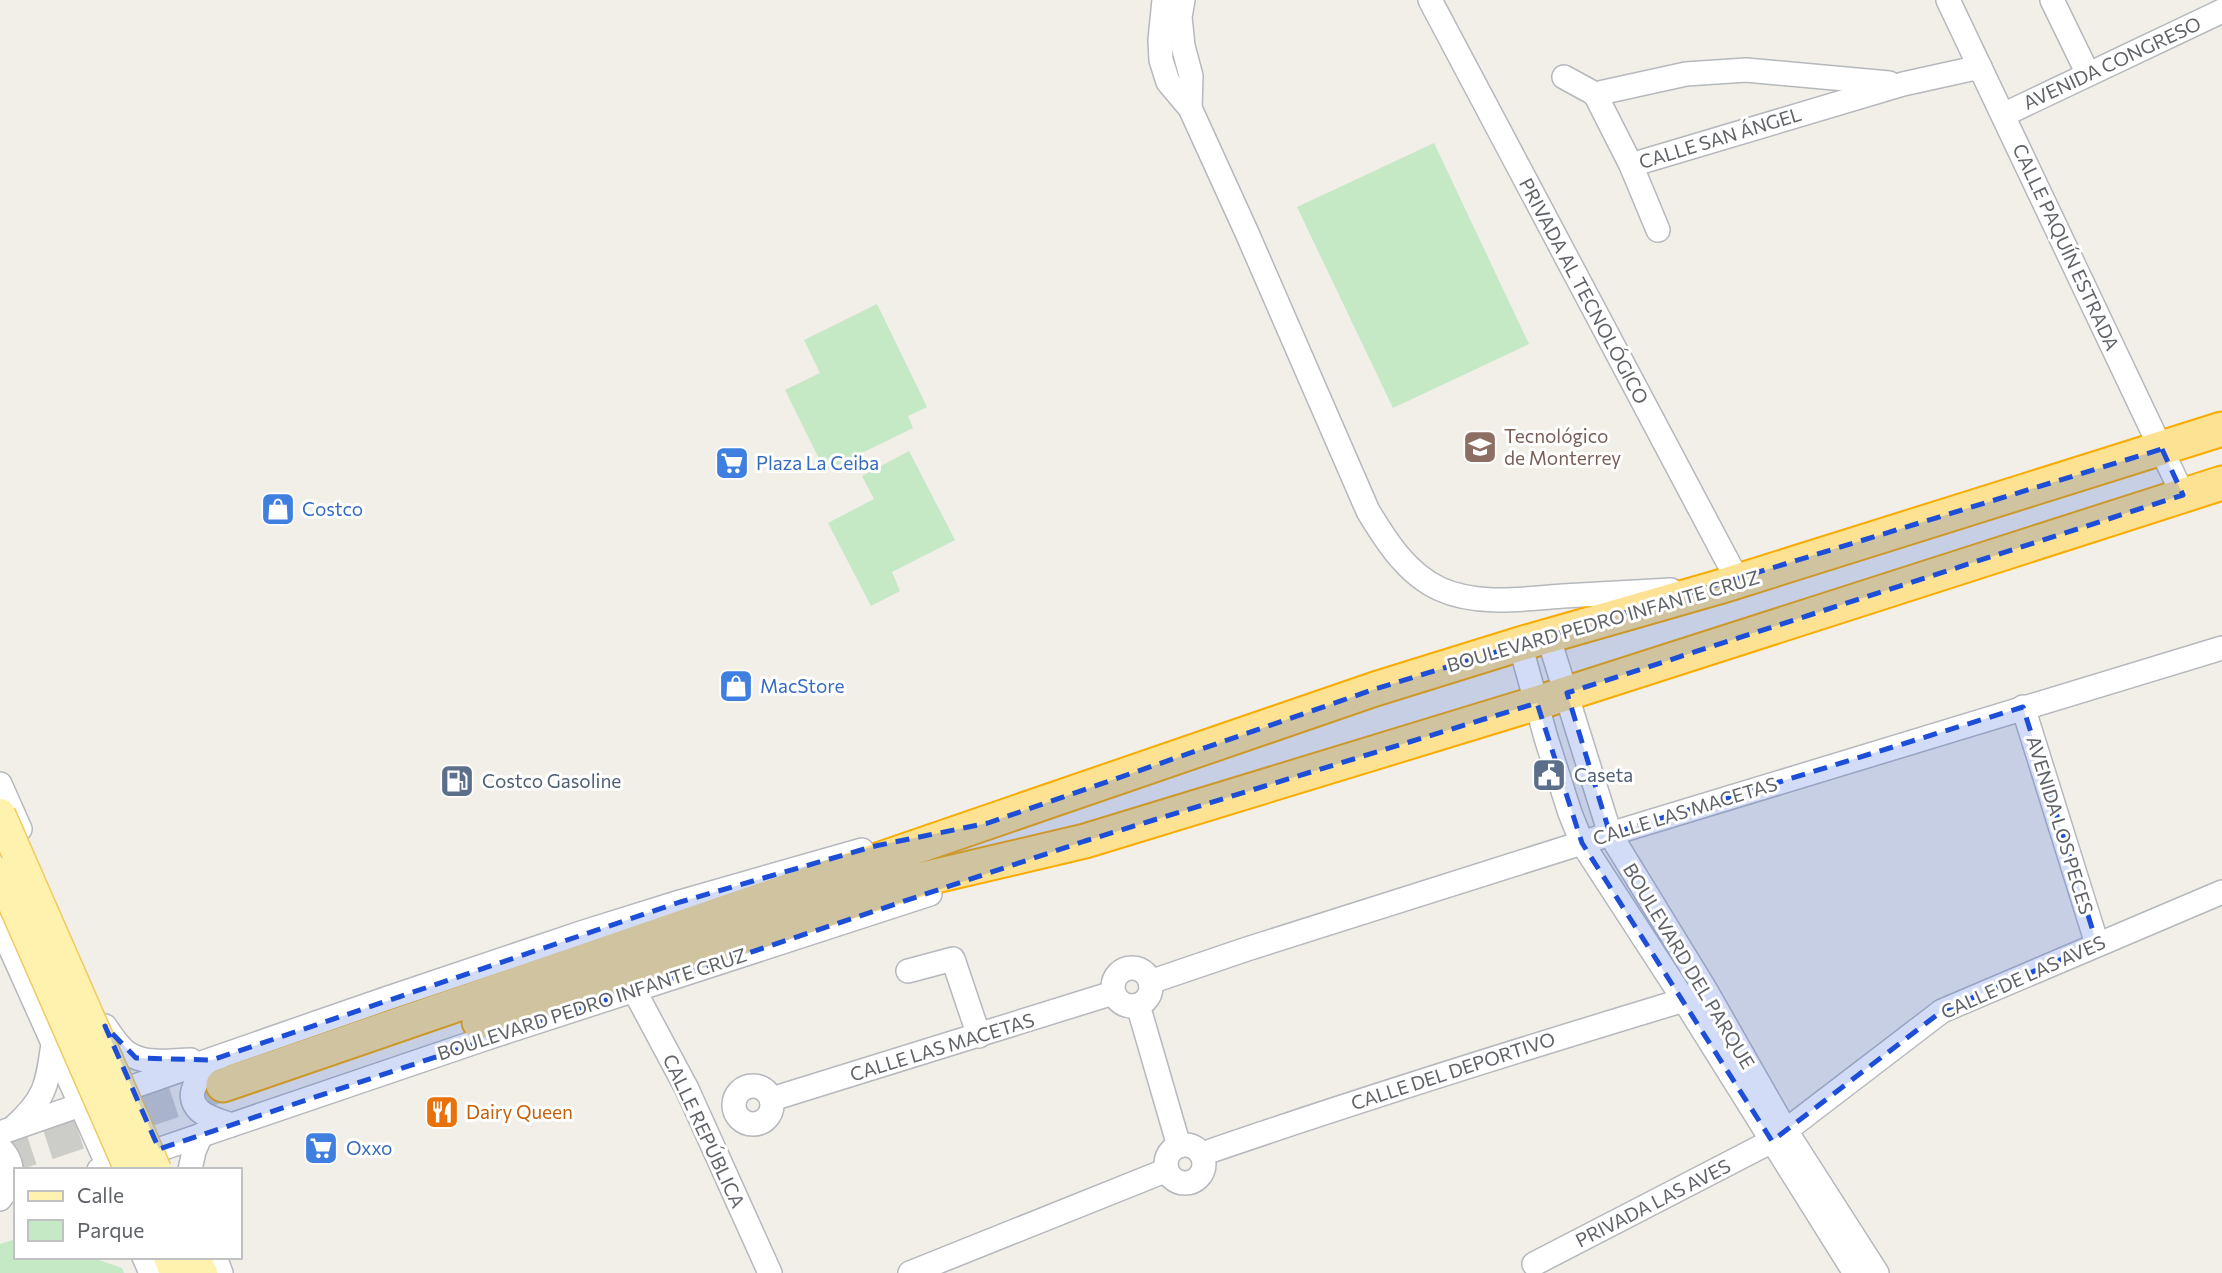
<svg xmlns="http://www.w3.org/2000/svg" width="2222" height="1273" viewBox="0 0 2222 1273" font-family="Commissioner,sans-serif">
	<style>
		.green { fill: #c5e8c5 }
		.lines { fill: none; stroke-linecap: round; stroke-linejoin: round }
		.highway-tunnel { stroke: #ccccc8; stroke-width: 33; stroke-dasharray: 33 17; stroke-linecap: butt }
		.minor-casing { stroke: #b5b8bc; stroke-width: 26 }
		.major-casing { stroke: #f2c960; stroke-width: 33 }
		.highway-casing { stroke: #f9ab00; stroke-width: 37 }
		.minor { stroke: #fff; stroke-width: 23 }
		.major { stroke: #fff2af; stroke-width: 30 }
		.highway { stroke: #fde293; stroke-width: 33 }
		.major-bridge-casing { stroke: #f2c960; stroke-width: 33; stroke-linecap: butt }
		.major-bridge { stroke: #fff2af; stroke-width: 30 }
		.marked { fill: #1d4ed8; fill-opacity: 0.2; stroke: #1d4ed8; stroke-width: 5; stroke-dasharray: 14 9; stroke-linejoin: round }
		.labels { text-anchor: middle; stroke-width: 6; stroke-linejoin: round; paint-order: stroke }
		.street-label { font-size: 19px; fill: #5f6368; stroke: #fff }
		.education-label { font-size: 19px; fill: #785e54; stroke: #fff; text-anchor: start }
		.shop-label { font-size: 19px; fill: #366cbe; stroke: #fff; text-anchor: start }
		.service-label { font-size: 19px; fill: #4e5e75; stroke: #fff; text-anchor: start }
		.food-label { font-size: 19px; fill: #c56008; stroke: #fff; text-anchor: start }
	</style>
	<rect width="100%" height="100%" fill="#f1efe8"/>
	<g class="green">
		<path d="M1434,143L1529,344L1393,408L1297,207Z"/>
		<path d="M877,304L927,407L908,416L913,428L825,471L785,390L820,373L804,340Z"/>
		<path d="M909,451L955,540L892,572L900,591L871,606L828,523L874,499L862,476Z"/>
		<path d="M16,1239V1257H90L122,1268L124,1273H0V1244Z"/>
	</g>
	<g class="lines">
		<path class="highway-tunnel" d="M0,1159L223,1085"/>
		<g class="minor-casing">
			<g id="minor">
				<path d="M1164,0L1160,40L1161,60L1168,82L1190,108L1247,233L1368,511C1386,541 1407,574 1440,589C1477,606 1524,599 1563,596C1599,594 1635,592 1671,590"/>
				<path d="M1183,0L1180,17L1183,46L1191,76L1190,108"/>
				<path d="M1430,0L1738,581"/>
				<path d="M1948,0L2183,495"/>
				<path d="M2052,0L2088,74"/>
				<path d="M1564,77L1595,94"/>
				<path d="M1595,94L1686,74L1746,70L1889,83"/>
				<path d="M1595,94L1631,165L1658,230"/>
				<path d="M2003,115L2222,11"/>
				<path d="M1631,165L1903,84L1980,67"/>
				<path d="M1548,636L1610,834L1705,989L1786,1131L1877,1273"/>
				<path d="M1520,644L1546,738L1570,813L1582,843L1684,1000L1855,1273"/>
				<path d="M2023,707L2097,944"/>
				<path d="M0,784L20,829"/>
				<path d="M0,925L110,1170"/>
				<circle cx="1132" cy="987" r="19"/>
				<path d="M908,971L953,959L979,1036"/>
				<path d="M1150,982L1247,949L1610,834L2222,648"/>
				<path d="M634,990L687,1089L770,1273"/>
				<path d="M1138,1005L1179,1146"/>
				<path d="M105,1026C111,1035 118,1046 126,1052C145,1066 170,1060 191,1060"/>
				<path d="M217,1060C204,1071 180,1093 200,1111C208,1118 221,1121 231,1125"/>
				<circle cx="753" cy="1105" r="19"/>
				<path d="M772,1099L1113,993"/>
				<path d="M14,1127C46,1098 47,1085 53,1044"/>
				<path d="M0,1133L385,999L584,932L680,902L862,850"/>
				<circle cx="1185" cy="1164" r="19"/>
				<path d="M0,1148C16,1163 14,1184 0,1199"/>
				<path d="M1202,1154C1361,1099 1522,1049 1684,1000L1695,994"/>
				<path d="M99,1170L487,1038L930,894"/>
				<path d="M190,1170L194,1151L201,1135"/>
				<path d="M144,1257L151,1273"/>
				<path d="M215,1257L221,1273"/>
				<path d="M1534,1264L1772,1141L1942,1011L2222,892"/>
				<path d="M910,1273L1167,1170"/>
			</g>
		</g>
		<g class="major-casing">
			<g id="major">
				<path d="M169,1257L175,1273"/>
				<path d="M195,1257L202,1273"/>
			</g>
		</g>
		<g class="highway-casing">
			<g id="highway">
				<path d="M479,1022L923,879L1085,841L1537,703L2222,483"/>
				<path d="M223,1085L1375,689L1520,644L1719,587L2222,429"/>
			</g>
		</g>
		<use href="#minor" class="minor"/>
		<use href="#major" class="major"/>
		<use href="#highway" class="highway"/>
		<g class="major-bridge-casing">
			<g id="major-bridge">
				<path d="M0,814L156,1170"/>
				<path d="M0,873L130,1170"/>
			</g>
		</g>
		<use href="#major-bridge" class="major-bridge"/>
	</g>
	<path class="marked" d="M2162,449L2183,495L1567,693L1610,834L2023,707L2097,944L1942,1011L1772,1141L1582,843L1537,703L1085,841L159,1149L105,1026L136,1058L212,1060L680,902L875,846L988,823L1375,689Z"/>
	<defs>
		<g id="university-square" transform="scale(1.75)"><rect x="-9" y="-9" width="18" height="18" rx="4" fill="#8d6e63" stroke="#fff"/><path d="M0-5L7-2L0 1L-7-2ZM-4 1L0 2.5L4 1V4Q0 6-4 4Z" fill="#fff"/></g>
		<g id="supermarket-square" transform="scale(1.75)"><rect x="-9" y="-9" width="18" height="18" rx="4" fill="#3f7fe0" stroke="#fff"/><path d="M-6-5.5h2.5l.6 2H6L4.5 2H-2.5L-4.4-4H-6ZM-1.5 3.2a1.3 1.3 0 1 0 .1 0ZM3 3.2a1.3 1.3 0 1 0 .1 0Z" fill="#fff"/></g>
		<g id="shop-square" transform="scale(1.75)"><rect x="-9" y="-9" width="18" height="18" rx="4" fill="#3f7fe0" stroke="#fff"/><path d="M-5-2.5h2.3a2.7 3.5 0 0 1 5.4 0H5L5.5 6h-11ZM-1.5-2.5h3a1.5 2.3 0 0 0-3 0Z" fill="#fff"/></g>
		<g id="civic-square" transform="scale(1.75)"><rect x="-9" y="-9" width="18" height="18" rx="4" fill="#5c6f8a" stroke="#fff"/><path d="M-.6-6.5H3V-4.5H.6V-3L4-1V1h2V6H-6V1h2V-1L-.6-3ZM-1.2 2.5V6h2.4V2.5Z" fill="#fff"/></g>
		<g id="fuel-square" transform="scale(1.75)"><rect x="-9" y="-9" width="18" height="18" rx="4" fill="#5c6f8a" stroke="#fff"/><path d="M-5.5-6h7V0h2V4h1.3V-2.5L3-4.5l.8-.8L6-3V5H2.5V1h-1V6h-7ZM-4.2-4.7v3.2H.2V-4.7Z" fill="#fff"/></g>
		<g id="restaurant-square" transform="scale(1.75)"><rect x="-9" y="-9" width="18" height="18" rx="4" fill="#e8710a" stroke="#fff"/><path d="M-5-6h1v4h1v-4h1v4h1v-4h1v5L-1.5 .5V6h-2V.5L-5-1ZM5-6V6H3V1.5H1.5Q1.5-4 5-6Z" fill="#fff"/></g>
	</defs>
	<g fill-rule="evenodd">
		<use href="#university-square" x="1480" y="447"/>
		<use href="#supermarket-square" x="732" y="463"/>
		<use href="#shop-square" x="278" y="509"/>
		<use href="#shop-square" x="736" y="686"/>
		<use href="#civic-square" x="1549" y="775"/>
		<use href="#fuel-square" x="457" y="781"/>
		<use href="#restaurant-square" x="442" y="1112"/>
		<use href="#supermarket-square" x="321" y="1148"/>
	</g>
	<g class="labels">
		<g class="street-label">
			<text transform="translate(2112 63) rotate(-25)" y="7">AVENIDA CONGRESO</text>
			<text transform="translate(1720 138) rotate(-17)" y="7">CALLE SAN ÁNGEL</text>
			<text transform="translate(2066 247) rotate(65)" y="7">CALLE PAQUÍN ESTRADA</text>
			<text transform="translate(1584 291) rotate(62)" y="7">PRIVADA AL TECNOLÓGICO</text>
			<text transform="translate(1603 621) rotate(-16)" y="7">BOULEVARD PEDRO INFANTE CRUZ</text>
			<text transform="translate(1685 811) rotate(-17)" y="7">CALLE LAS MACETAS</text>
			<text transform="translate(2060 825) rotate(73)" y="7">AVENIDA LOS PECES</text>
			<text transform="translate(1689 966) rotate(59)" y="7">BOULEVARD DEL PARQUE</text>
			<text transform="translate(2023 977) rotate(-24)" y="7">CALLE DE LAS AVES</text>
			<text transform="translate(592 1004) rotate(-18)" y="7">BOULEVARD PEDRO INFANTE CRUZ</text>
			<text transform="translate(942 1047) rotate(-17)" y="7">CALLE LAS MACETAS</text>
			<text transform="translate(1453 1071) rotate(-18)" y="7">CALLE DEL DEPORTIVO</text>
			<text transform="translate(704 1131) rotate(65)" y="7">CALLE REPÚBLICA</text>
			<text transform="translate(1653 1203) rotate(-27)" y="7">PRIVADA LAS AVES</text>
		</g>
		<g class="education-label">
			<text x="1504" y="443">Tecnológico<tspan x="1504" dy="22">de Monterrey</tspan></text>
		</g>
		<g class="shop-label">
			<text x="756" y="470">Plaza La Ceiba</text>
			<text x="302" y="516">Costco</text>
			<text x="760" y="693">MacStore</text>
			<text x="346" y="1155">Oxxo</text>
		</g>
		<g class="service-label">
			<text x="1574" y="782">Caseta</text>
			<text x="482" y="788">Costco Gasoline</text>
		</g>
		<g class="food-label">
			<text x="466" y="1119">Dairy Queen</text>
		</g>
	</g>
	<rect x="14" y="1168" width="228" height="91" fill="#ffffff" stroke="#bfc1c3" stroke-width="2"/>
	<rect x="28" y="1191" width="35" height="10" fill="#fff2af" stroke="#bfc1c3" stroke-width="2"/>
	<text x="77" y="1203" font-size="21" fill="#5f6368">Calle</text>
	<rect x="28" y="1220" width="35" height="21" fill="#c5e8c5" stroke="#bfc1c3" stroke-width="2"/>
	<text x="77" y="1238" font-size="21" fill="#5f6368">Parque</text>
</svg>
